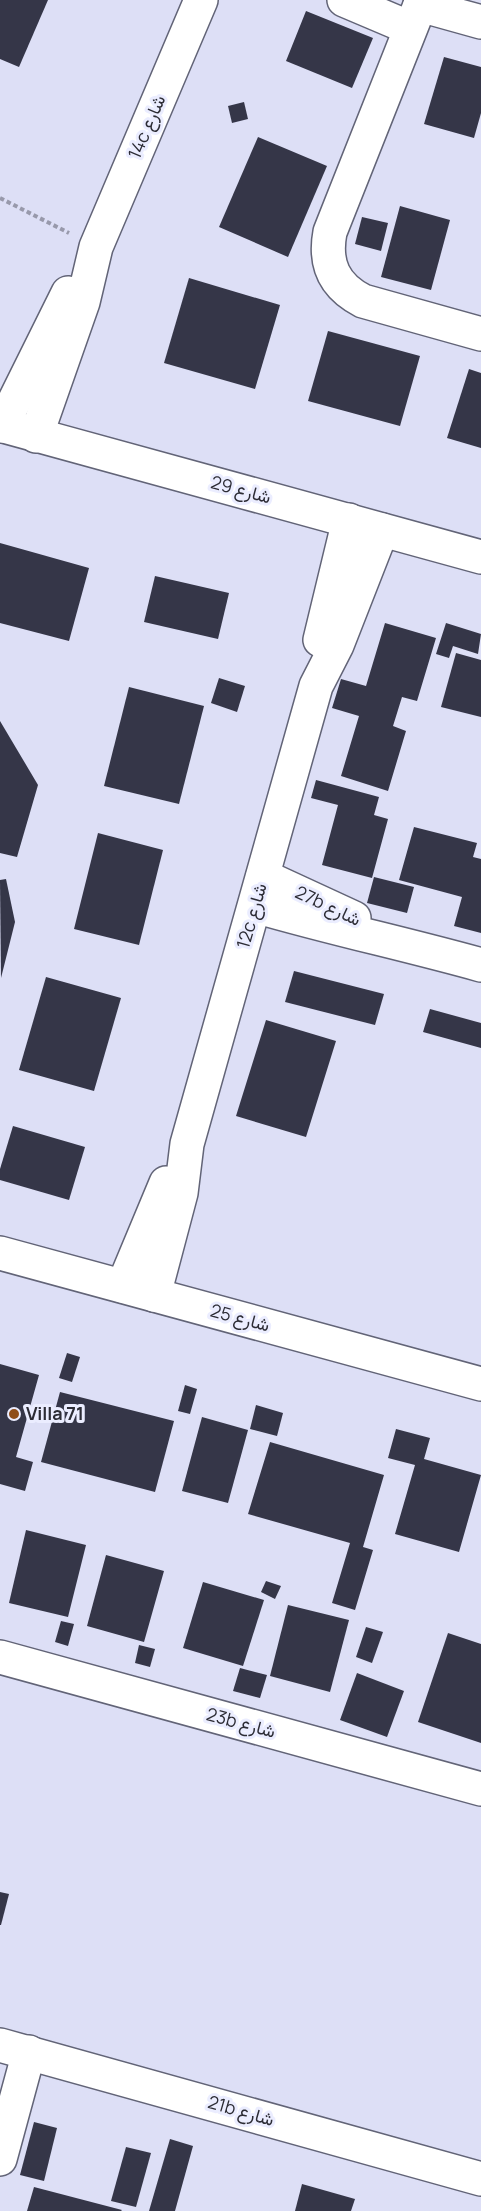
<svg xmlns="http://www.w3.org/2000/svg" width="481" height="2211" viewBox="0 0 481 2211" font-family="Manrope,Vazirmatn,sans-serif">
	<style>
		.building { fill: #353648 }
		.lines { fill: none; stroke-linecap: round; stroke-linejoin: round }
		.street-casing { stroke: #626477; stroke-width: 36 }
		.path { stroke: #9899ab; stroke-width: 4; stroke-dasharray: 4.5 3; stroke-linecap: butt }
		.street { stroke: #fff; stroke-width: 33 }
		.poi-dot { fill: #8f4e1b; stroke: #ebedff; stroke-width: 2 }
		.labels { text-anchor: middle; stroke-width: 6; stroke-linejoin: round; paint-order: stroke }
		.street-label { font-size: 18px; fill: #2c2c35; stroke: #ebedff }
		.poi-label { font-size: 18px; font-weight: bold; fill: #2c2c35; stroke: #ebedff; text-anchor: start }
	</style>
	<rect width="100%" height="100%" fill="#dddff6"/>
	<g class="building">
		<path d="M0,0H48L19,67L0,59Z"/>
		<path d="M306,11L373,38L352,88L286,61Z"/>
		<path d="M444,57L481,67V113L474,138L424,124Z"/>
		<path d="M244,102L248,119L232,123L228,106Z"/>
		<path d="M258,137L327,166L288,257L219,227Z"/>
		<path d="M400,206L450,220L431,290L381,277Z"/>
		<path d="M362,217L388,223L381,251L355,244Z"/>
		<path d="M189,278L280,305L255,389L164,363Z"/>
		<path d="M328,331L420,356L400,426L308,401Z"/>
		<path d="M469,369L481,373V448L447,438Z"/>
		<path d="M0,543L89,568L69,641L0,623Z"/>
		<path d="M155,576L229,593L218,639L144,622Z"/>
		<path d="M385,623L436,638L417,701L402,697L393,726L406,731L388,791L341,776L359,716L332,708L341,679L366,686Z"/>
		<path d="M446,623L481,634L478,654L453,646L449,658L436,654Z"/>
		<path d="M456,653L481,660V717L441,707Z"/>
		<path d="M219,678L245,686L237,712L211,703Z"/>
		<path d="M129,687L204,706L179,804L104,786Z"/>
		<path d="M0,721L38,785L17,857L0,853Z"/>
		<path d="M316,780L379,797L374,815L388,819L372,878L322,865L338,805L311,798Z"/>
		<path d="M414,827L477,843L473,857L481,859V933L454,926L462,897L399,880Z"/>
		<path d="M98,833L163,850L139,945L74,929Z"/>
		<path d="M374,877L414,887L407,913L367,903Z"/>
		<path d="M6,879L15,922L1,978L0,880Z"/>
		<path d="M294,971L384,994L375,1025L285,1002Z"/>
		<path d="M46,977L121,998L94,1091L19,1070Z"/>
		<path d="M430,1009L481,1023V1048L423,1032Z"/>
		<path d="M266,1020L336,1041L306,1137L236,1116Z"/>
		<path d="M13,1126L85,1147L69,1200L0,1180V1169Z"/>
		<path d="M67,1353L80,1357L72,1382L59,1378Z"/>
		<path d="M0,1364L39,1375L16,1457L33,1462L25,1491L0,1484Z"/>
		<path d="M185,1385L197,1389L190,1414L178,1411Z"/>
		<path d="M60,1392L174,1421L155,1492L41,1462Z"/>
		<path d="M256,1405L283,1413L277,1436L250,1429Z"/>
		<path d="M202,1417L248,1430L228,1503L182,1491Z"/>
		<path d="M396,1429L430,1438L424,1459L481,1475L459,1552L395,1534L415,1465L388,1458Z"/>
		<path d="M270,1442L384,1475L363,1547L373,1550L355,1610L332,1603L350,1543L248,1514Z"/>
		<path d="M26,1530L86,1545L68,1617L9,1603Z"/>
		<path d="M106,1555L164,1571L144,1642L87,1626Z"/>
		<path d="M266,1581L281,1586L275,1599L261,1592Z"/>
		<path d="M203,1582L264,1600L243,1666L183,1648Z"/>
		<path d="M288,1605L349,1620L330,1692L270,1676Z"/>
		<path d="M61,1621L74,1624L68,1646L55,1642Z"/>
		<path d="M366,1627L383,1632L372,1663L356,1657Z"/>
		<path d="M448,1633L481,1644V1743L418,1722Z"/>
		<path d="M139,1645L155,1649L150,1667L135,1663Z"/>
		<path d="M240,1668L267,1675L260,1698L233,1691Z"/>
		<path d="M357,1673L404,1691L387,1737L340,1720Z"/>
		<path d="M0,1892L9,1894L1,1925H0Z"/>
		<path d="M34,2122L57,2128L44,2181L20,2175Z"/>
		<path d="M170,2139L193,2146L175,2211H149Z"/>
		<path d="M126,2147L151,2153L136,2207L111,2201Z"/>
		<path d="M302,2184L355,2199L351,2211H295Z"/>
		<path d="M34,2187L122,2210L121,2211H27Z"/>
	</g>
	<g class="lines">
		<g class="street-casing">
			<g id="street">
				<path d="M344,0L410,28"/>
				<path d="M422,0L330,232C324,264 334,286 363,301L481,334"/>
				<path d="M420,5L481,22"/>
				<path d="M0,425L481,557"/>
				<path d="M2,426L68,293"/>
				<path d="M36,436L83,302L96,247L201,0"/>
				<path d="M320,640L349,520"/>
				<path d="M263,876L354,918"/>
				<path d="M255,906C330,928 406,944 481,965"/>
				<path d="M0,1253L481,1384"/>
				<path d="M123,1286L166,1183"/>
				<path d="M154,1295L181,1193L187,1144L316,686L337,645L382,530"/>
				<path d="M0,1657L481,1789"/>
				<path d="M0,2045L481,2179"/>
				<path d="M0,2159L29,2052"/>
			</g>
		</g>
		<path class="path" d="M0,198L69,233"/>
		<use href="#street" class="street"/>
	</g>
	<circle class="poi-dot" cx="14" cy="1414" r="6"/>
	<g class="labels">
		<g class="street-label">
			<text transform="translate(147 127) rotate(-67)" y="6">14c شارع</text>
			<text transform="translate(241 490) rotate(15)" y="6">شارع 29</text>
			<text transform="translate(328 906) rotate(25)" y="6">27b شارع</text>
			<text transform="translate(252 916) rotate(-74)" y="6">12c شارع</text>
			<text transform="translate(240 1318) rotate(15)" y="6">شارع 25</text>
			<text transform="translate(241 1723) rotate(15)" y="6">23b شارع</text>
			<text transform="translate(241 2111) rotate(16)" y="6">21b شارع</text>
		</g>
		<g class="poi-label">
			<text x="26" y="1420">Villa 71</text>
		</g>
	</g>
</svg>
